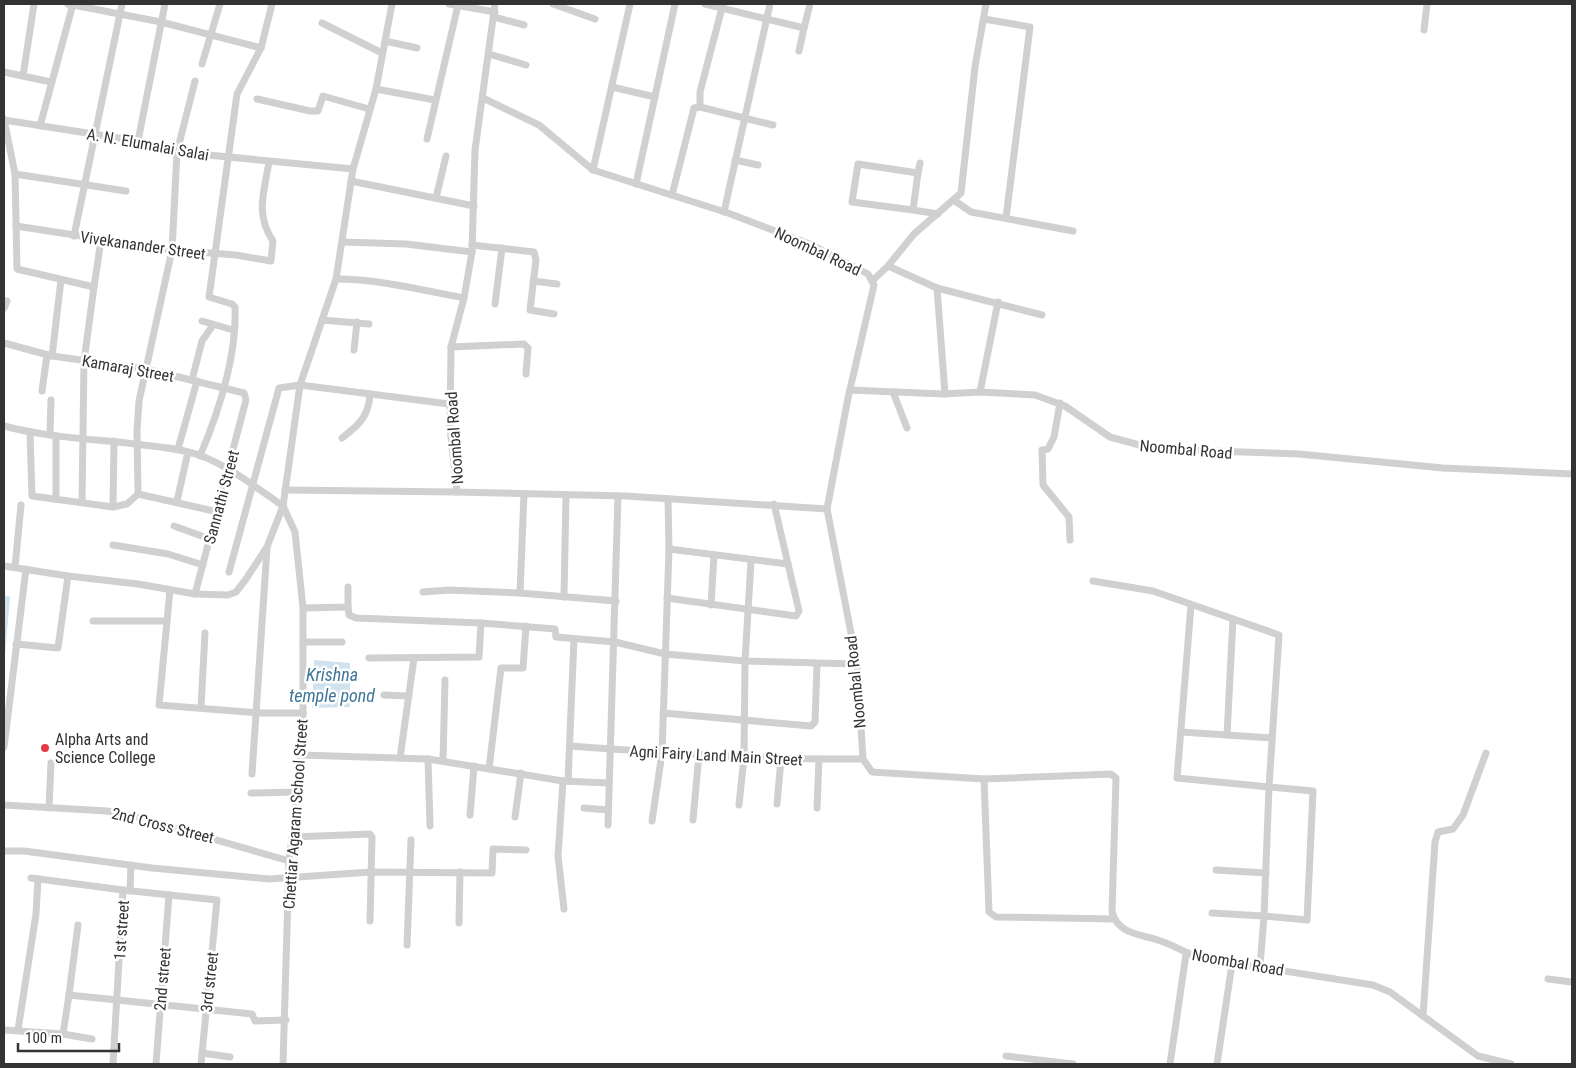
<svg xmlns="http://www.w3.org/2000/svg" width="1576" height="1068" viewBox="0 0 1576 1068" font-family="'Roboto Condensed',sans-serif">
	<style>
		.water { fill: #cfe2ee }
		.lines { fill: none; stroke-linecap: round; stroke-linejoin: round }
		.minor { stroke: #d0d0d0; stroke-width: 7 }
		.poi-dot { fill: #e63946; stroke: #fff; stroke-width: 2 }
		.labels { text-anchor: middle; stroke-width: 5; stroke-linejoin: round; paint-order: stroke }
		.street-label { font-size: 16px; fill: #333; stroke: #fff }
		.poi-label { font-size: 16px; fill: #333; stroke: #fff; text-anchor: start }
		.water-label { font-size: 18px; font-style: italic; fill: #3f7597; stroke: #fff }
	</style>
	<rect width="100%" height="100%" fill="#fff"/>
	<g class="water">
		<path d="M4,595L10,597L4,666Z"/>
		<path d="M314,660L350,663V707L312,708Z"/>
	</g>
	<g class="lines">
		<g class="minor">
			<path d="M68,4L161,22L261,48"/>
			<path d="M449,4L495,12"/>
			<path d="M495,4L475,150L472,252L464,298L451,347L450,428L457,492L626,496L827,509L857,664L863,759L872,772L984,779L1111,774L1116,778L1112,912C1119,937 1146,934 1166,943C1179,948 1189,955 1202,958L1373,985L1390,992L1478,1056L1511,1064"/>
			<path d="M553,4L595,19"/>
			<path d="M705,4L804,28L810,4"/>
			<path d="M723,4L700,92V107L773,125"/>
			<path d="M494,17L524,25"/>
			<path d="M984,19L1030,27L1006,218"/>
			<path d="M322,23L382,53"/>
			<path d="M1424,30L1427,4"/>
			<path d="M385,41L417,48"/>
			<path d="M799,51L804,28"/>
			<path d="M489,54L526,65"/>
			<path d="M202,64L220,4"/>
			<path d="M4,72L51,82"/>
			<path d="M23,76L34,4"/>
			<path d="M612,87L655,97"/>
			<path d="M376,89L435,100"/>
			<path d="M483,98L539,125L593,170L728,213L812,245L868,274L874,285L848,398L827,509"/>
			<path d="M257,99L310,111H318L323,96L369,109"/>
			<path d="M4,119L15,174L17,269L94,287L101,240"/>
			<path d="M4,120L138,141L177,152L353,169"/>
			<path d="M40,126L73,4"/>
			<path d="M427,139L458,5"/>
			<path d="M138,141L165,4"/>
			<path d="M735,160L758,165"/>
			<path d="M593,170L630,4"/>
			<path d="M918,173L920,163"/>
			<path d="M15,174L126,191"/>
			<path d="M351,181L474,206"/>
			<path d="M636,184L675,4"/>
			<path d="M672,195L694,108L700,107"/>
			<path d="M436,198L446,156"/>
			<path d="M955,201L971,212L1073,231"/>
			<path d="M913,210L852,202L858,164L918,173L913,210L938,214"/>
			<path d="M724,212L770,4"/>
			<path d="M16,226L172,250L236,255L271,261L273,241C255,215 264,192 269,162"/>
			<path d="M74,236L122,4"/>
			<path d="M342,242L406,244L472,252"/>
			<path d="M472,245L534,252L536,260L530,310L554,314"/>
			<path d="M888,266L937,288L1042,315"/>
			<path d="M336,279C379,279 421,290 464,298"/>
			<path d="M533,281L557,284"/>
			<path d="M872,281L888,266L914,234L961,193L975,67L986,4"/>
			<path d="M937,288L945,394"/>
			<path d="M495,304L502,248"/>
			<path d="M4,308L7,301"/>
			<path d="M322,320L369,324"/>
			<path d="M202,321L233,330"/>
			<path d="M4,343L52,356L146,369L244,393L246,400L195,594"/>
			<path d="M451,347L524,344L528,348L526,374"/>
			<path d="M354,350L357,322"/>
			<path d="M52,356L61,280"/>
			<path d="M192,380L202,341L213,325"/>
			<path d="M850,390L943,394L980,392L1035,395L1065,406L1110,437L1154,449L1299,454L1443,468L1572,474"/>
			<path d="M42,391L47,355"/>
			<path d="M893,392L907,428"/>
			<path d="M980,392L998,302"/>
			<path d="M1060,403L1054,437L1048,449L1042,450L1043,485L1069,517L1070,540"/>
			<path d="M4,426C49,438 97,439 143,445C162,447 181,449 199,455C229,466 257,488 283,506"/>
			<path d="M30,433L32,496L113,507L127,504L138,494"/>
			<path d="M50,435L51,400"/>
			<path d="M56,436V499"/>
			<path d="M342,438C359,425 369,416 370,394"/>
			<path d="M178,449L197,381"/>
			<path d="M200,456C219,411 237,355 235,307L232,304L209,297L237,94L261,48L272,4"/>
			<path d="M285,490L457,492"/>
			<path d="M138,494L137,430L139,401L172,250L177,152L195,81"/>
			<path d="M138,494L218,512"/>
			<path d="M524,494L520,593L616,601"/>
			<path d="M177,501L188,452"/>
			<path d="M82,502L84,361L94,287"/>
			<path d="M113,507L114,441"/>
			<path d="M174,526L210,539"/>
			<path d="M113,545L168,554L203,565"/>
			<path d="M669,549L788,564"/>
			<path d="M4,566L68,576L138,584L195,594L228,595L236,592L246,579L267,547L283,506L300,385L336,279L353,169L376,89L392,4"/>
			<path d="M15,567L21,505"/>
			<path d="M229,572L279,388L300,385L449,404"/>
			<path d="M1093,581L1153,591L1279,635L1269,787L1313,791L1307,920L1264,916L1260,966"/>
			<path d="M170,590L159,705L258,713H303"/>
			<path d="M423,592L449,590L520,593"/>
			<path d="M564,597L566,495"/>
			<path d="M667,598L796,616L799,611L774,504"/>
			<path d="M711,605L714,555"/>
			<path d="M1191,605L1177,778L1269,787L1264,916L1212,913"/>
			<path d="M348,607L349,615L356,618L481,623L555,629L556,637L615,642L665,654L745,661L857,664"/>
			<path d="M303,608L348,607V587"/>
			<path d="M93,621H167"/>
			<path d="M303,642H342"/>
			<path d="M16,644L58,648L68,576"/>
			<path d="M369,658L479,657L481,623"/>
			<path d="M384,695L409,696"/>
			<path d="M201,707L205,633"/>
			<path d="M663,713L811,726L815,722L817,664"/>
			<path d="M1181,732L1272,738"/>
			<path d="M1227,735L1233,619"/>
			<path d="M570,746C667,753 765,760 863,759"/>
			<path d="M4,747L26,569"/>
			<path d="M301,755L428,759L563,781L609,783"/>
			<path d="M400,758L414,658"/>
			<path d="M428,759L430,826"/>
			<path d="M443,761L445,680"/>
			<path d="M489,769L501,668H523L526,626"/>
			<path d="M252,774L267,548"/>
			<path d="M984,779L989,912L996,917L1114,919"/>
			<path d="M563,781L558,856L564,909"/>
			<path d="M568,781L574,639"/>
			<path d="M251,793L298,792"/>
			<path d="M777,804L781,759"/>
			<path d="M4,805L107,811L133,816L289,861"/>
			<path d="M739,805L744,757L745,661L751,561"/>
			<path d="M49,808L51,763"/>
			<path d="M584,808L608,810"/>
			<path d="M817,808L819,759"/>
			<path d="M470,815L474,766"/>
			<path d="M515,817L521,773"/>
			<path d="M693,820L699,754"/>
			<path d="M652,821L662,753L669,549L668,499"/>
			<path d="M608,825L618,496"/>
			<path d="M292,837L370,834L372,837L370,921"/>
			<path d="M4,851H24L152,868L269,879L371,872L492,873L493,849L526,850"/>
			<path d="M1216,870L1266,873"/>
			<path d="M31,878L123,890"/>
			<path d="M130,891L131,865"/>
			<path d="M459,923L460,872"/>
			<path d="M407,945L411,840"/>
			<path d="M1548,979L1572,982"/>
			<path d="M69,995L78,925"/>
			<path d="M1423,1016L1435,842L1438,832L1453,829L1463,815L1486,753"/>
			<path d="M4,1030L63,1034L69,995L252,1014L255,1021L286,1020"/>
			<path d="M18,1030L36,914L38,879"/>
			<path d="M63,1034L92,1039"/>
			<path d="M202,1053L230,1057"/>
			<path d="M1006,1056L1073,1064"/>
			<path d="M113,1064L123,890L217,900L201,1064"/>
			<path d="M156,1064L169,895"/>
			<path d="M283,1064L289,861L298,792L303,728V608L295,532L283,506"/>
			<path d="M1170,1064L1186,954"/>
			<path d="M1217,1064L1232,964"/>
		</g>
	</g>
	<circle class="poi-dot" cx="45" cy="748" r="5"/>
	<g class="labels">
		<g class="street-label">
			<text transform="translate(148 144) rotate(10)" y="6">A. N. Elumalai Salai</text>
			<text transform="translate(143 245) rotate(8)" y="6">Vivekanander Street</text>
			<text transform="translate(818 251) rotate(25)" y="6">Noombal Road</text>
			<text transform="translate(128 368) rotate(10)" y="6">Kamaraj Street</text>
			<text transform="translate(454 438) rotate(-94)" y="6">Noombal Road</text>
			<text transform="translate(1186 449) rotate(5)" y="6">Noombal Road</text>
			<text transform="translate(221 497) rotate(-75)" y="6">Sannathi Street</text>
			<text transform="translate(855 682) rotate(-96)" y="6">Noombal Road</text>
			<text transform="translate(716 755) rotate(3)" y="6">Agni Fairy Land Main Street</text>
			<text transform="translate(295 814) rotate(-86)" y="6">Chettiar Agaram School Street</text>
			<text transform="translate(163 825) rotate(14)" y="6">2nd Cross Street</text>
			<text transform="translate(121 930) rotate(-86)" y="6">1st street</text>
			<text transform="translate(1238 962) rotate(10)" y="6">Noombal Road</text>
			<text transform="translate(162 979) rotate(-85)" y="6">2nd street</text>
			<text transform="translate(209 982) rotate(-84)" y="6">3rd street</text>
		</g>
		<g class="poi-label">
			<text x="55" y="745">Alpha Arts and<tspan x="55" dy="18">Science College</tspan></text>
		</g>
		<g class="water-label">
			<text x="332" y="681">Krishna<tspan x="332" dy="21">temple pond</tspan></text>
		</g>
	</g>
	<rect width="1576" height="1068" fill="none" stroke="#333333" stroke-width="10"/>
	<path d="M18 1043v8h101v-8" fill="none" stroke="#333333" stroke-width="2.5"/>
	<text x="25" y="1043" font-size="15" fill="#333333" stroke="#ffffff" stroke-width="4" paint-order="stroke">100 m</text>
</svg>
